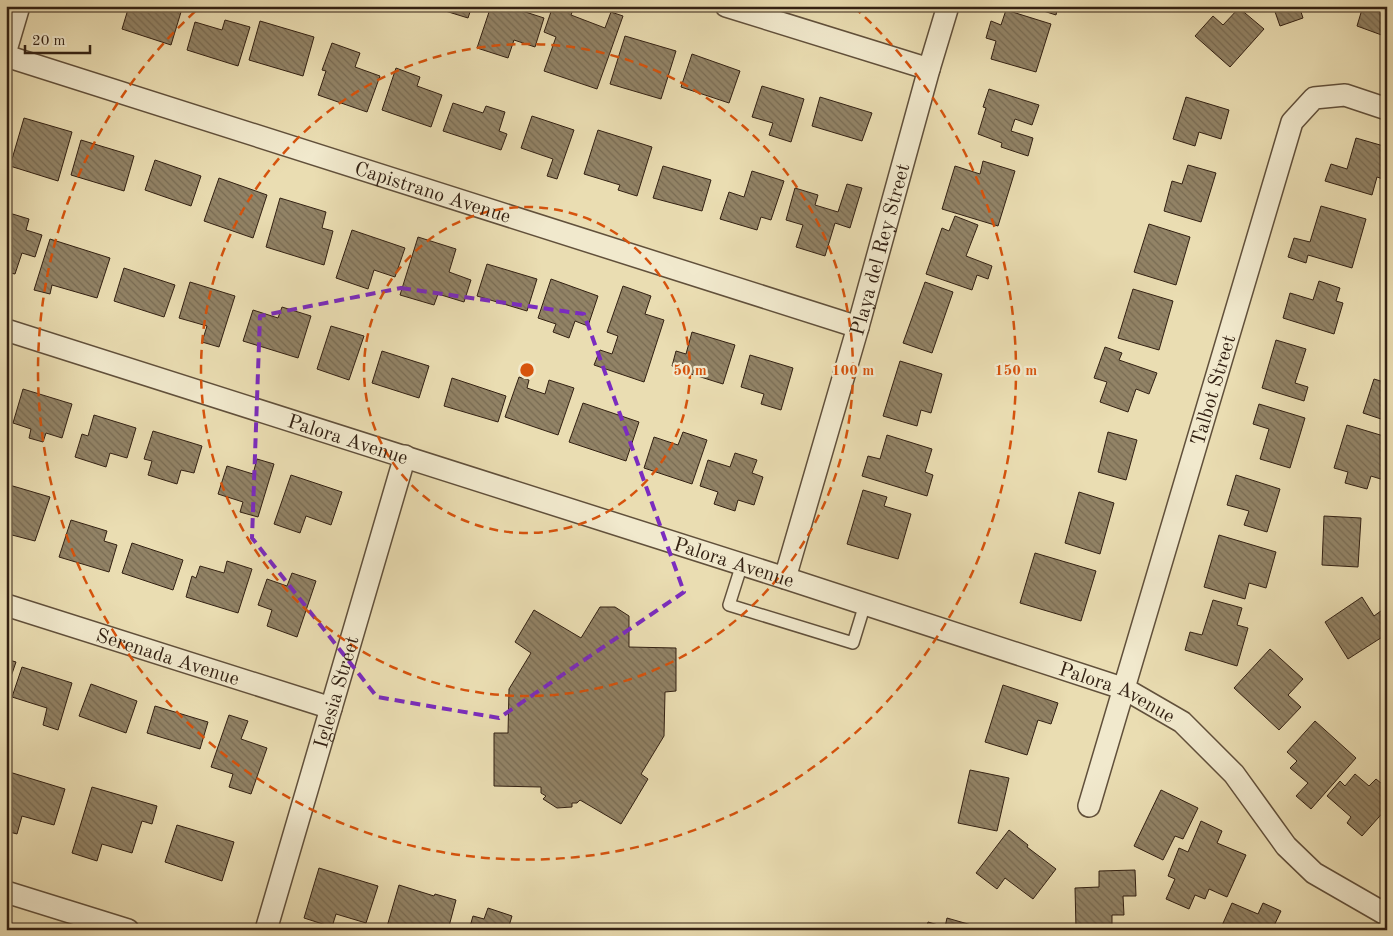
<svg xmlns="http://www.w3.org/2000/svg" width="1393" height="936" viewBox="0 0 1393 936" font-family="'Old Standard TT',serif">
	<style>
		.building { fill: url(#building-back-hatch); stroke: #332113 }
		.lines { fill: none; stroke-linecap: round; stroke-linejoin: round }
		.service-casing { stroke: #61503b; stroke-width: 14 }
		.minor-casing { stroke: #61503b; stroke-width: 24 }
		.service { stroke: #f1e9cd; stroke-width: 11 }
		.minor { stroke: #f1e9cd; stroke-width: 21 }
		.marked { fill: none; stroke: #7b2cbf; stroke-width: 4; stroke-dasharray: 10 6; stroke-linejoin: round }
		.ring { fill: none; stroke: #d6530d; stroke-width: 2.5; stroke-dasharray: 9 6 }
		.labels { text-anchor: middle; stroke-width: 4.5; stroke-linejoin: round; paint-order: stroke }
		.street-label { font-size: 20px; fill: #332113; stroke: #f1e9cd }
		.centre { fill: #d6530d; stroke: #f1e9cd; stroke-width: 2.5 }
		.ring-label { font-size: 15px; text-anchor: middle; font-weight: bold; fill: #d6530d; stroke: #f1e9cd; stroke-width: 4.5; stroke-linejoin: round; paint-order: stroke }
	</style>
	<defs>
		<pattern id="building-back-hatch" width="6" height="6" patternUnits="userSpaceOnUse" patternTransform="scale(1.25)"><rect width="6" height="6" fill="#928366"/><path d="M-1 5l2 2M0 0l6 6M5-1l2 2" fill="none" stroke="#786b53"/></pattern>
	</defs>
	<rect width="100%" height="100%" fill="#eaddb2"/>
	<filter id="stains"><feTurbulence type="fractalNoise" baseFrequency=".004" numOctaves="4"/><feColorMatrix values="0 0 0 0 .2 0 0 0 0 .09 0 0 0 0 .02 0 0 0 .5 -.17"/></filter>
	<radialGradient id="worn" r=".72"><stop offset=".6" stop-color="#630" stop-opacity="0"/><stop offset="1" stop-color="#630" stop-opacity=".3"/></radialGradient>
	<g class="building">
		<path d="M129,6H166L165,7L181,12L171,45L122,29Z"/>
		<path d="M429,6H472L468,18Z"/>
		<path d="M491,6H507L544,18L535,47L514,40L508,58L477,48Z"/>
		<path d="M553,6L574,7L571,15L605,28L611,12L623,16L597,89L544,71L556,37L544,32Z"/>
		<path d="M1028,6H1058L1056,15Z"/>
		<path d="M1273,6H1299L1303,18L1280,26Z"/>
		<path d="M1363,6H1387V37L1357,26Z"/>
		<path d="M1239,8L1264,29L1230,67L1195,36L1213,16L1223,25Z"/>
		<path d="M1006,10L1051,24L1036,72L991,59L996,41L986,38L991,21L1001,25Z"/>
		<path d="M225,20L250,27L238,66L187,50L195,22L222,30Z"/>
		<path d="M260,21L314,37L303,76L249,60Z"/>
		<path d="M625,36L676,51L661,99L610,84Z"/>
		<path d="M332,43L360,53L355,67L380,76L367,112L318,95L326,71L322,70Z"/>
		<path d="M692,54L740,71L729,103L681,87Z"/>
		<path d="M396,68L420,77L417,86L442,95L431,127L382,110Z"/>
		<path d="M762,86L804,99L791,142L769,135L773,123L752,117Z"/>
		<path d="M989,89L1039,105L1032,125L1015,119L1011,131L1033,138L1028,156L1001,147L1002,143L978,134L986,108L983,107Z"/>
		<path d="M820,97L872,113L862,141L812,126Z"/>
		<path d="M1186,97L1229,110L1221,139L1199,132L1195,146L1173,139Z"/>
		<path d="M453,103L483,113L486,106L505,112L499,131L507,134L501,150L443,131Z"/>
		<path d="M532,116L574,130L557,179L547,176L553,159L521,148Z"/>
		<path d="M24,118L72,132L58,181L10,166Z"/>
		<path d="M598,130L652,147L637,196L618,190L620,185L584,174Z"/>
		<path d="M1356,138L1387,147V168L1383,179L1377,177L1372,195L1325,181L1331,164L1347,169Z"/>
		<path d="M81,140L134,156L124,191L71,175Z"/>
		<path d="M155,160L201,176L191,206L145,190Z"/>
		<path d="M983,161L1015,171L998,226L942,209L955,166L980,174Z"/>
		<path d="M1188,165L1216,173L1201,222L1164,211L1172,181L1182,184Z"/>
		<path d="M663,166L711,180L702,211L653,198Z"/>
		<path d="M752,171L784,181L771,220L761,217L757,230L720,219L729,192L744,197Z"/>
		<path d="M219,178L267,195L253,238L204,221Z"/>
		<path d="M847,184L862,188L850,228L835,223L825,256L796,247L803,225L786,220L795,188L818,195L815,205L838,212Z"/>
		<path d="M280,198L326,212L322,228L333,231L324,265L266,247Z"/>
		<path d="M1321,206L1366,219L1352,268L1308,255L1306,263L1288,257L1294,238L1310,242Z"/>
		<path d="M6,212L29,219L26,230L42,235L35,257L22,253L15,274L6,272Z"/>
		<path d="M955,216L978,225L966,256L992,266L988,279L977,275L972,290L926,274L942,228L949,231Z"/>
		<path d="M1149,224L1190,237L1176,285L1134,272Z"/>
		<path d="M352,230L405,248L395,277L374,270L368,289L336,278Z"/>
		<path d="M418,237L456,249L449,272L471,280L464,302L438,294L434,305L400,295Z"/>
		<path d="M50,239L110,258L97,298L52,285L50,294L34,290Z"/>
		<path d="M487,264L537,279L527,311L477,296Z"/>
		<path d="M124,268L175,285L164,317L114,301Z"/>
		<path d="M551,279L598,296L588,326L575,321L569,338L553,332L556,324L538,318Z"/>
		<path d="M1319,281L1340,288L1336,301L1343,303L1334,334L1283,318L1290,293L1313,300Z"/>
		<path d="M190,282L235,296L219,347L202,342L207,326L179,318Z"/>
		<path d="M925,282L953,292L932,353L903,343Z"/>
		<path d="M623,286L651,296L645,314L664,320L644,382L594,365L600,350L612,354L618,336L607,332Z"/>
		<path d="M1133,289L1173,301L1159,350L1118,338Z"/>
		<path d="M282,307L311,316L298,358L243,341L253,310L278,318Z"/>
		<path d="M331,326L364,336L349,380L317,369Z"/>
		<path d="M692,332L735,345L723,384L688,373L690,366L682,363L680,368L672,366L676,351L686,354Z"/>
		<path d="M1276,340L1306,349L1295,383L1308,387L1304,401L1262,388Z"/>
		<path d="M1105,347L1122,353L1119,360L1157,373L1149,394L1136,389L1128,412L1100,402L1107,382L1094,378Z"/>
		<path d="M382,351L429,366L419,398L372,383Z"/>
		<path d="M750,355L793,368L781,410L761,404L764,394L741,387Z"/>
		<path d="M900,361L942,374L931,413L921,410L917,426L883,416Z"/>
		<path d="M1387,372V421L1363,413L1374,379L1384,382Z"/>
		<path d="M519,377L529,380L527,388L545,394L549,380L574,388L558,435L505,417Z"/>
		<path d="M452,378L506,396L498,422L444,406Z"/>
		<path d="M23,389L72,404L62,438L46,433L43,442L29,438L31,429L13,423Z"/>
		<path d="M583,403L639,422L626,461L569,442Z"/>
		<path d="M1259,404L1305,418L1290,468L1260,459L1269,429L1253,424Z"/>
		<path d="M94,415L136,428L127,458L110,453L106,467L75,457L82,434L88,436Z"/>
		<path d="M1347,425L1387,437V481L1371,476L1367,489L1345,483L1348,472L1334,468Z"/>
		<path d="M153,431L202,446L194,473L181,470L177,484L148,475L152,461L144,459Z"/>
		<path d="M683,432L707,440L692,484L644,468L654,437L678,445Z"/>
		<path d="M1108,432L1137,440L1126,480L1098,472Z"/>
		<path d="M887,435L932,449L925,472L933,475L927,496L862,476L868,456L880,459Z"/>
		<path d="M735,453L757,460L752,473L763,477L754,505L738,500L735,511L714,504L718,492L700,486L708,460L730,467Z"/>
		<path d="M257,459L274,464L258,517L240,512L243,502L218,494L227,466L253,474Z"/>
		<path d="M291,475L342,492L331,525L306,516L300,533L274,524Z"/>
		<path d="M1236,475L1280,489L1267,532L1244,525L1249,511L1227,505Z"/>
		<path d="M6,484L50,497L35,541L12,535L10,538L6,537Z"/>
		<path d="M863,490L887,497L884,506L911,514L898,559L847,544Z"/>
		<path d="M1079,492L1114,503L1100,554L1065,543Z"/>
		<path d="M1324,516L1361,518L1358,567L1322,565Z"/>
		<path d="M71,520L107,531L104,541L117,545L109,572L59,557Z"/>
		<path d="M1219,535L1276,552L1266,588L1249,583L1245,599L1204,587Z"/>
		<path d="M132,543L183,560L173,590L122,573Z"/>
		<path d="M1035,553L1096,571L1081,621L1020,603Z"/>
		<path d="M227,561L252,569L238,613L186,597L192,576L196,578L200,566L224,573Z"/>
		<path d="M292,573L316,581L297,637L267,626L272,610L258,605L267,579L287,586Z"/>
		<path d="M1362,597L1374,616L1385,608L1387,610V634L1348,659L1325,622Z"/>
		<path d="M1213,600L1242,608L1237,625L1248,628L1237,666L1185,650L1190,632L1202,635Z"/>
		<path d="M600,607H615L629,616V647L676,648V691L665,692L664,736L641,774L648,779L621,824L580,800L577,803H572V807L557,808L543,799L546,796L541,793V787L494,786V733H508L509,689L531,653L515,642L534,610L581,638Z"/>
		<path d="M1270,649L1303,679L1288,695L1301,707L1279,730L1234,688Z"/>
		<path d="M6,659L16,662L6,691Z"/>
		<path d="M22,667L72,683L58,730L43,725L47,708L12,697Z"/>
		<path d="M91,684L137,701L126,733L79,716Z"/>
		<path d="M1003,685L1058,703L1051,724L1038,720L1027,755L985,742Z"/>
		<path d="M155,706L208,722L200,749L147,733Z"/>
		<path d="M229,715L248,721L241,739L267,748L251,794L229,787L233,774L211,767Z"/>
		<path d="M1315,721L1356,758L1311,809L1296,796L1308,783L1290,768L1297,761L1287,752Z"/>
		<path d="M970,770L1009,778L997,831L958,823Z"/>
		<path d="M6,771L65,789L54,825L22,816L17,834L6,831Z"/>
		<path d="M1355,774L1369,786L1376,779L1387,788V808L1362,836L1347,823L1351,817L1327,796L1340,781L1345,786Z"/>
		<path d="M92,787L157,806L152,824L142,821L132,853L102,844L97,861L72,853Z"/>
		<path d="M1161,790L1198,808L1183,839L1175,836L1163,860L1134,846Z"/>
		<path d="M1201,821L1222,831L1217,843L1246,855L1227,897L1209,889L1205,899L1195,895L1189,909L1166,899L1175,879L1168,876L1179,848L1188,852Z"/>
		<path d="M177,825L234,842L222,881L165,862Z"/>
		<path d="M1009,830L1028,845L1027,847L1056,869L1033,899L1005,878L997,889L976,873Z"/>
		<path d="M319,868L378,886L366,923L336,914L332,927L304,918Z"/>
		<path d="M1135,870L1136,896H1123L1124,915H1112V927L1076,928L1075,888L1099,887V871Z"/>
		<path d="M399,885L434,896L435,894L456,900L448,930H386Z"/>
		<path d="M1232,903L1258,914L1263,903L1281,911L1272,930H1220Z"/>
		<path d="M488,908L512,916L509,926L521,930H469L473,916L484,919Z"/>
		<path d="M947,918L975,926L974,930H926L928,922L945,927Z"/>
	</g>
	<g class="lines">
		<g class="service-casing">
			<path id="service" d="M742,564L729,605L853,643L865,604"/>
		</g>
		<g class="minor-casing">
			<g id="minor">
				<path d="M726,6L929,69"/>
				<path d="M6,50L19,6"/>
				<path id="s1" d="M6,56L858,327"/>
				<path id="s2" d="M6,330L785,578L1125,689L1182,722L1234,774L1286,846L1314,873L1387,915"/>
				<path id="s3" d="M785,578L858,327L929,69L948,6"/>
				<path id="s4" d="M6,605L331,708"/>
				<path id="s5" d="M1089,806L1292,122L1314,98L1345,95L1387,109"/>
				<path d="M6,892L128,930"/>
				<path id="s6" d="M266,930L405,456"/>
			</g>
		</g>
		<use href="#service" class="service"/>
		<use href="#minor" class="minor"/>
	</g>
	<path class="marked" d="M401,288L584,314L684,592L499,718L377,697L252,538L260,316Z"/>
	<g class="ring">
		<circle cx="527" cy="370" r="163"/>
		<circle cx="527" cy="370" r="326"/>
		<path d="M854 7A489 489 0 1 1 200 7"/>
	</g>
	<g class="labels">
		<g class="street-label">
			<text dy="7" stroke="none"><textPath href="#s1" startOffset="448">Capistrano Avenue</textPath></text>
			<text dy="7" stroke="none"><textPath href="#s3" startOffset="342">Playa del Rey Street</textPath></text>
			<text dy="7" stroke="none"><textPath href="#s5" startOffset="434">Talbot Street</textPath></text>
			<text dy="7" stroke="none"><textPath href="#s2" startOffset="359">Palora Avenue</textPath></text>
			<text dy="7" stroke="none"><textPath href="#s2" startOffset="764">Palora Avenue</textPath></text>
			<text dy="7" stroke="none"><textPath href="#s4" startOffset="170">Serenada Avenue</textPath></text>
			<text dy="7" stroke="none"><textPath href="#s6" startOffset="248">Iglesia Street</textPath></text>
			<text dy="7" stroke="none"><textPath href="#s2" startOffset="1169">Palora Avenue</textPath></text>
		</g>
	</g>
	<circle cx="527" cy="370" r="8" class="centre"/>
	<g class="ring-label">
		<text x="690" y="375">50 m</text>
		<text x="853" y="375">100 m</text>
		<text x="1016" y="375">150 m</text>
	</g>
	<rect width="1393" height="936" fill="none" stroke="#eaddb2" stroke-width="25"/>
	<rect x="8" y="8" width="1378" height="921" fill="none" stroke="#332113" stroke-width="2.5"/>
	<rect x="12" y="12" width="1368" height="911" fill="none" stroke="#332113"/>
	<path d="M25 45v8h65v-8" fill="none" stroke="#332113" stroke-width="2.5"/>
	<text x="32" y="45" font-size="15" fill="#332113" stroke="#f1e9cd" stroke-width="4" paint-order="stroke">20 m</text>
	<rect width="100%" height="100%" filter="url(#stains)"/>
	<rect width="100%" height="100%" fill="url(#worn)"/>
</svg>
